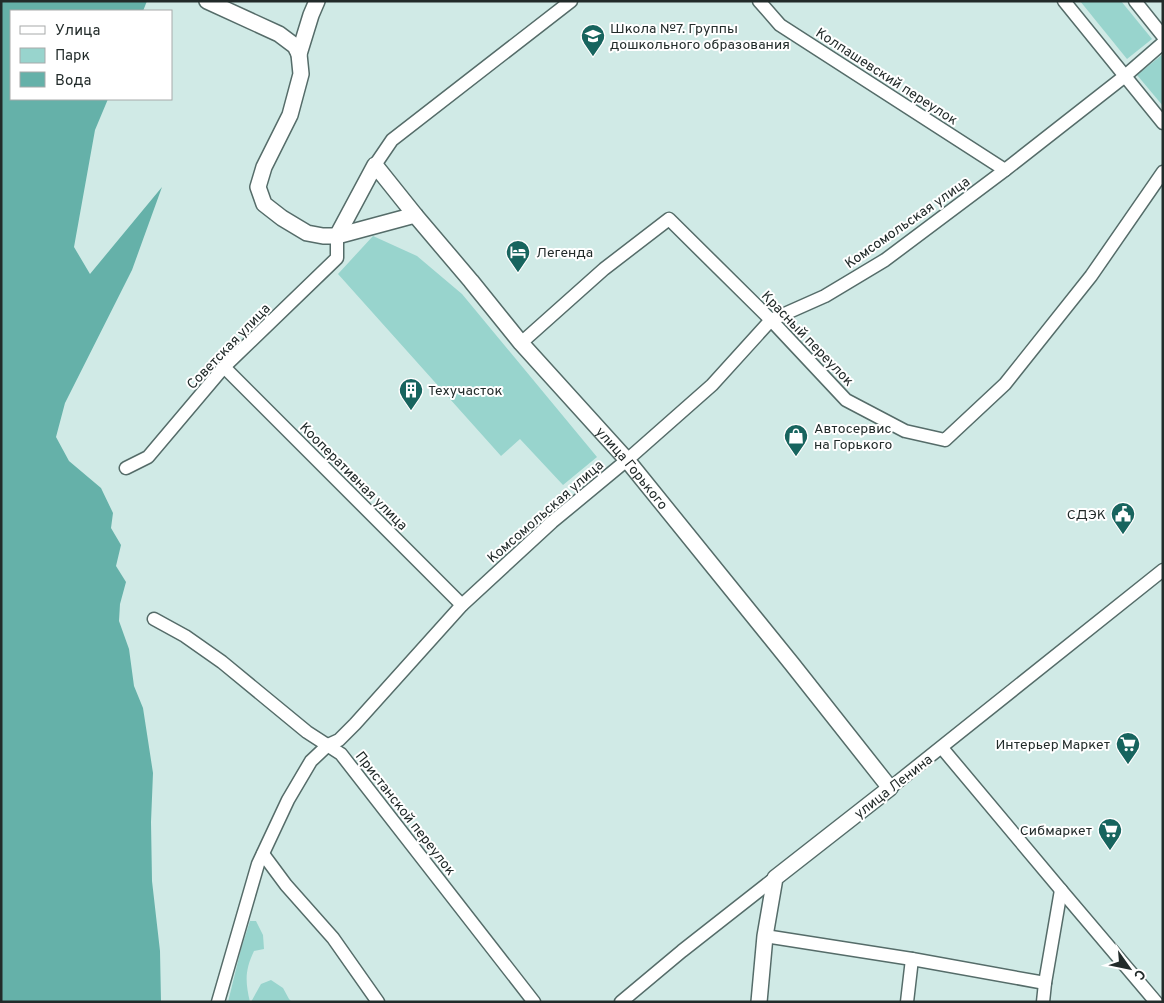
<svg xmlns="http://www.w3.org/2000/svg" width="1164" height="1003" viewBox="0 0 1164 1003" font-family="Overpass,sans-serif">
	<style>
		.green { fill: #98d4cd }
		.water { fill: #65b1a9 }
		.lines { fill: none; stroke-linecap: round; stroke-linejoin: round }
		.minor-casing { stroke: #556c69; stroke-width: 15 }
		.major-casing { stroke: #556c69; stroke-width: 18 }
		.minor { stroke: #fff; stroke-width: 12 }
		.major { stroke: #fff; stroke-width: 15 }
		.labels { text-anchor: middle; stroke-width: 4; stroke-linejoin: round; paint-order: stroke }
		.poi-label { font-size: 14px; fill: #222b2a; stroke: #fff; text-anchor: start }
		.street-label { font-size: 14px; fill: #222b2a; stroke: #fff }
	</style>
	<rect width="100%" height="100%" fill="#d0eae6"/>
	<g class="green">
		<path d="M1080,1H1121L1152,39L1127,59Z"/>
		<path d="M1163,54V106L1137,75Z"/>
		<path d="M373,236L417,256L462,294L597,457L563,485L520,439L501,456L338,274Z"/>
		<path d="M250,921H256L263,935L264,949L254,951C245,970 245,981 250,1002H228L241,949Z"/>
		<path d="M271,980L283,988L289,999L292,1002H251L261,984Z"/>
	</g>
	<path class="water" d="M1,1H147L143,11H11V99H108L95,130L74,247L90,274L162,187L132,270L65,403L56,437L69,461L101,488L113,513L111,528L121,545L116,566L126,582L120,604L119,621L129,649L134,686L143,708L153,773L151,822L152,881L160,951L161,1002H1Z"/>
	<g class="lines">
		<g class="minor-casing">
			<g id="minor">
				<path d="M759,1L780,25L1005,170"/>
				<path d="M1064,1L1163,123"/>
				<path d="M1135,1L1163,36"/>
				<path d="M375,165L392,140L571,1"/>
				<path d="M521,343L604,269L669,219L771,320L846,400L905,431L945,440L1005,384L1091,276L1163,172"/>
				<path d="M224,367L462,605"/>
				<path d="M126,468L148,457L224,367L337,258V236"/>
				<path d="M154,619L185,636L222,662L307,732L341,754L534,1002"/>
				<path d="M942,748L1061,890L1156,1002"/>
				<path d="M890,788L1163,570"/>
				<path d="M263,854L286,885L333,938L378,1002"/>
				<path d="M765,936L912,959L1045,983"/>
				<path d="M218,1002L258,864L288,800L311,761L328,745L339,740L355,724L462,605L552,522L627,460L712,385L771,320L825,296L885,260L1005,170L1125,76L1163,43"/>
				<path d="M621,1002L682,951L775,878"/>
				<path d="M907,1002L912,959"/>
				<path d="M1043,1002L1045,983L1061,890"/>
			</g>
		</g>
		<g class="major-casing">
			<g id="major">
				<path d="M207,1L279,34L295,46L299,54"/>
				<path d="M317,1L311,15L299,54L301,74L290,115L264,167L258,187L264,204L282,218L307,233L323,236H337L415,215"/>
				<path id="s1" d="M337,236L375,165L415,215L471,281L521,343L627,460L792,664L890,788L775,878L765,936L759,1002"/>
			</g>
		</g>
		<use href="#minor" class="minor"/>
		<use href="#major" class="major"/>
	</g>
	<defs>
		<g id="school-pin" transform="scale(1.25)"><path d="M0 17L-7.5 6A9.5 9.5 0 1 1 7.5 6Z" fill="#17645e" stroke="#fff"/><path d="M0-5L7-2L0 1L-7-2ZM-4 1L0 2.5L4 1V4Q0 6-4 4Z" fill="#fff"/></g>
		<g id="hotel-pin" transform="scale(1.25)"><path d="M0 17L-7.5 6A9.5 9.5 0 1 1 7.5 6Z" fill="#17645e" stroke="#fff"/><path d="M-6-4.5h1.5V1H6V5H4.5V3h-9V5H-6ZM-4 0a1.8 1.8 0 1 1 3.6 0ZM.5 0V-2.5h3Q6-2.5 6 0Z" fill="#fff"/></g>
		<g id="building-pin" transform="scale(1.25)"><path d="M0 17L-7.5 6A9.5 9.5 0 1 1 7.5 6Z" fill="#17645e" stroke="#fff"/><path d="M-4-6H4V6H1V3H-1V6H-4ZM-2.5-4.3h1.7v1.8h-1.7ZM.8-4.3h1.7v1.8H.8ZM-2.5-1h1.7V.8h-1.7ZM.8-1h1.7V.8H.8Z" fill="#fff"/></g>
		<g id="shop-pin" transform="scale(1.25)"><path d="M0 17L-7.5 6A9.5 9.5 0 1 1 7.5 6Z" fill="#17645e" stroke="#fff"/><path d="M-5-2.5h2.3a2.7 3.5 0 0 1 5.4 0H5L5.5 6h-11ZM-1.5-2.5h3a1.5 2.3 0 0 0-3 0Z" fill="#fff"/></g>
		<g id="civic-pin" transform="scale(1.25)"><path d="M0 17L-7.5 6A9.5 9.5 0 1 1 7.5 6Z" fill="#17645e" stroke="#fff"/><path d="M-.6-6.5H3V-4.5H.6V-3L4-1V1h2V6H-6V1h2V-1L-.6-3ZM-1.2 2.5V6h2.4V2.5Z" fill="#fff"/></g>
		<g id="supermarket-pin" transform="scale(1.25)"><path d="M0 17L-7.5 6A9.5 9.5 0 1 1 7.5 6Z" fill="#17645e" stroke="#fff"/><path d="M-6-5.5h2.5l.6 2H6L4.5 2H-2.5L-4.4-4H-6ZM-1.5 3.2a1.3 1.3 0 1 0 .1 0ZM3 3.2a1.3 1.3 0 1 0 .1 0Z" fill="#fff"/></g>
	</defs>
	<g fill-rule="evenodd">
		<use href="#school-pin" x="593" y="36"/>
		<use href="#hotel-pin" x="518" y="252"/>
		<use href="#building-pin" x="411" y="390"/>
		<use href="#shop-pin" x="796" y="436"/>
		<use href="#civic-pin" x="1123" y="514"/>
		<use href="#supermarket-pin" x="1128" y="744"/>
		<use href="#supermarket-pin" x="1110" y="830"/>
	</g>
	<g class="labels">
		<g class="poi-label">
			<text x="610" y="33">Школа №7. Группы<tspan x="610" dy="16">дошкольного образования</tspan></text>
			<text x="536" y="257">Легенда</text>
			<text x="428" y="395">Техучасток</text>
			<text x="814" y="433">Автосервис<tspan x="814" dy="16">на Горького</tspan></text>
			<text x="1106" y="519" text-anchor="end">СДЭК</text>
			<text x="1110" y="749" text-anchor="end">Интерьер Маркет</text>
			<text x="1092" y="835" text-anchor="end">Сибмаркет</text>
		</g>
		<g class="street-label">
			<text transform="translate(887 76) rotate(33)" y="5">Колпашевский переулок</text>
			<text transform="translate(907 222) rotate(-35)" y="5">Комсомольская улица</text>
			<text transform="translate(808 338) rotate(46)" y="5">Красный переулок</text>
			<text transform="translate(228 346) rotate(-46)" y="5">Советская улица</text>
			<text dy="5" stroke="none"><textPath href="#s1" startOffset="478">улица Горького</textPath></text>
			<text transform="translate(354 476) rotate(45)" y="5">Кооперативная улица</text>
			<text transform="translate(545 511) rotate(-41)" y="5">Комсомольская улица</text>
			<text transform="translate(893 786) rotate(-38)" y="5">улица Ленина</text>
			<text transform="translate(406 813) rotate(52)" y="5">Пристанской переулок</text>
		</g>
	</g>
	<rect width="1164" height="1003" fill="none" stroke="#222b2a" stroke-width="5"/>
	<rect x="10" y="10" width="162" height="90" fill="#ffffff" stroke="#a7aaaa"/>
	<rect x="20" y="26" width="25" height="8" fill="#ffffff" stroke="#a7aaaa"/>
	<text x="55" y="35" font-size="15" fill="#222b2a">Улица</text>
	<rect x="20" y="48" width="25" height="15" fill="#98d4cd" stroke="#a7aaaa"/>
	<text x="55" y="60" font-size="15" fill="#222b2a">Парк</text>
	<rect x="20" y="72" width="25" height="15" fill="#65b1a9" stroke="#a7aaaa"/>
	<text x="55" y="85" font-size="15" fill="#222b2a">Вода</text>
	<g transform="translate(1129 968) rotate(123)" stroke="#ffffff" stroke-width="4" paint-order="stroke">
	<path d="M0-4L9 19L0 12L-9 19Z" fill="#222b2a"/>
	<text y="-8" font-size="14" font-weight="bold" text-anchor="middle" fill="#222b2a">С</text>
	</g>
</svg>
